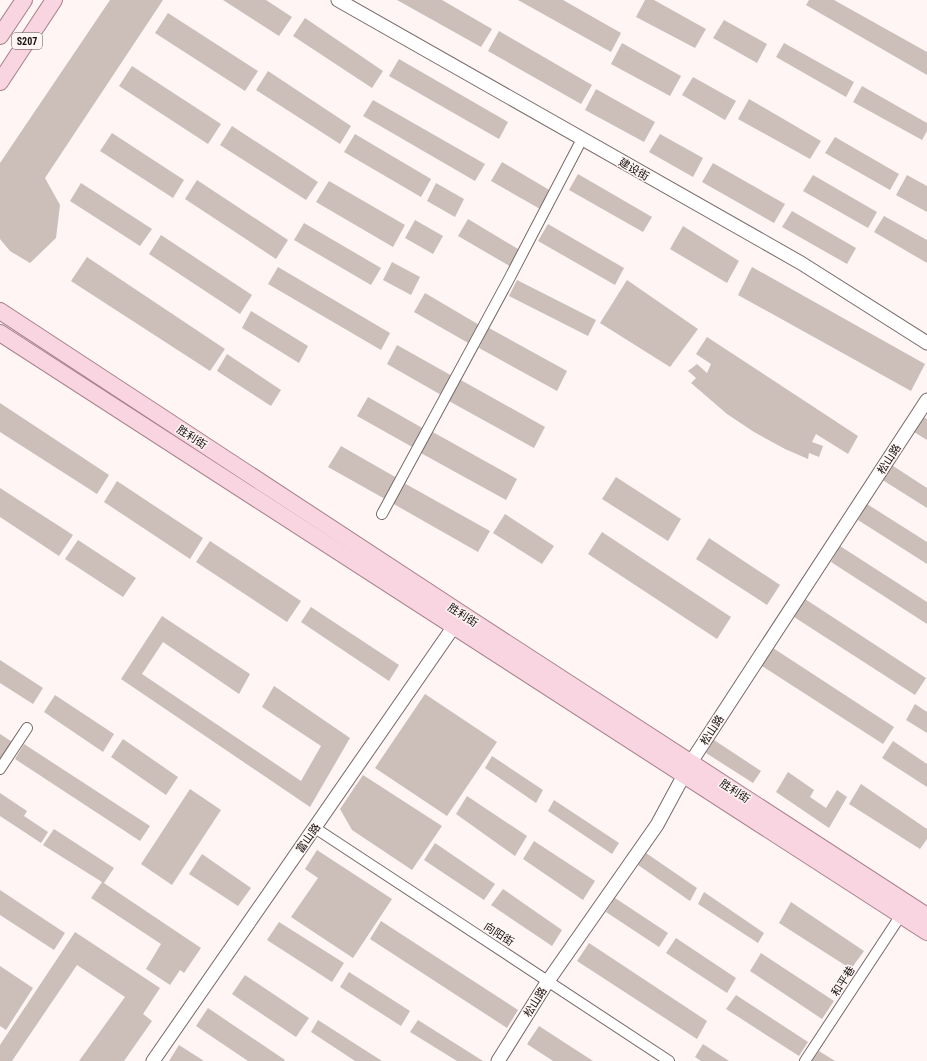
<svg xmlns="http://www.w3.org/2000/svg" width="927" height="1061" viewBox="0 0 927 1061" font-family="'Roboto Condensed','Noto Sans SC',sans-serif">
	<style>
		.building { fill: #ccbfb9 }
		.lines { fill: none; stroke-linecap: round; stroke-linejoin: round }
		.minor-casing { stroke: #776968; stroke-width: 12 }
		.tertiary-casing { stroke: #776968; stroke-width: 15 }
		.primary-casing { stroke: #a57e8a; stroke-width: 18 }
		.minor { stroke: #fff; stroke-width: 10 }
		.tertiary { stroke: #fff; stroke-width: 13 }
		.primary { stroke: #f8d5e0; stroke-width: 16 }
		.labels { text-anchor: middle; stroke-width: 3; stroke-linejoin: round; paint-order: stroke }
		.shield { fill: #fff5f4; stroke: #5b5554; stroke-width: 1 }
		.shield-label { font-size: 10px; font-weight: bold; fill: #151010 }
		.street-label { font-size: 11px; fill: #151010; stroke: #fff5f4 }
	</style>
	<rect width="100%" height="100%" fill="#fff5f4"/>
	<g class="building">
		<path d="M110,0H163L45,178L60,205L56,238L30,263L10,251L0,239V163Z"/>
		<path d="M223,0H266L292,17L279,36Z"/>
		<path d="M397,0H442L492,29L481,47Z"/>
		<path d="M518,0H563L621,33L611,52Z"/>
		<path d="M645,0H654L706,29L695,48L636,17Z"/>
		<path d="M809,0H834L927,52V75L806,5Z"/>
		<path d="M168,13L258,71L245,91L155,33Z"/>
		<path d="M305,18L383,71L372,88L293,36Z"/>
		<path d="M724,20L767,44L757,63L713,38Z"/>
		<path d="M499,31L592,85L581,104L488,51Z"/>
		<path d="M622,43L681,76L670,96L611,64Z"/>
		<path d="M784,43L854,82L846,97L776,57Z"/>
		<path d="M399,59L508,122L499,139L389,76Z"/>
		<path d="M132,66L221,124L208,144L119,86Z"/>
		<path d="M268,71L351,126L340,144L256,90Z"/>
		<path d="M693,77L736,101L725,120L682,95Z"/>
		<path d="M862,86L927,123V131L922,140L853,102Z"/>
		<path d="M596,89L655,122L644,142L585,110Z"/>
		<path d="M749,99L821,141L810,159L738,119Z"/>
		<path d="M373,100L485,164L475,181L363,116Z"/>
		<path d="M232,126L318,182L306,200L220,145Z"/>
		<path d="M112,133L184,180L173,198L100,151Z"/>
		<path d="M355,134L431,179L421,197L344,152Z"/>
		<path d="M660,134L703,158L693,177L649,152Z"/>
		<path d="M835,137L899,174L890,190L825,153Z"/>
		<path d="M502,162L551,191L540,209L491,181Z"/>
		<path d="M713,163L785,204L774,223L702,182Z"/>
		<path d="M578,174L652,217L643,232L569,190Z"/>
		<path d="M813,175L877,212L868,228L803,191Z"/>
		<path d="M907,175L927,186V212L896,195Z"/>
		<path d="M197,180L288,240L276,259L185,199Z"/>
		<path d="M329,181L405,225L393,247L316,202Z"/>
		<path d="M81,183L152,229L140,246L70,201Z"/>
		<path d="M436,183L464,199L455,217L427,201Z"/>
		<path d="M792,211L856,248L847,264L782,227Z"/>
		<path d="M884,216L927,240V263L874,232Z"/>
		<path d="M468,219L523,252L513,268L458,236Z"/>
		<path d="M415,220L443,236L433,254L405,238Z"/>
		<path d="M304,223L381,268L371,285L294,240Z"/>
		<path d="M548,224L624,268L615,285L538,241Z"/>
		<path d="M683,226L739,261L727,283L670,249Z"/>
		<path d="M161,235L252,295L240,314L149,254Z"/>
		<path d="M87,257L225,349L210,371L71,281Z"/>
		<path d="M392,262L420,277L411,295L383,280Z"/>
		<path d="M278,267L390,333L381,350L268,284Z"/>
		<path d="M752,267L925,364L911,391L738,295Z"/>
		<path d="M517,280L596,320L588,336L509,296Z"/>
		<path d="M627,280L698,329L670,367L600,323Z"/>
		<path d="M425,293L481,326L470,344L414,312Z"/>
		<path d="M251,311L308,346L299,363L242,328Z"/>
		<path d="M489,328L567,371L557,391L479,348Z"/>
		<path d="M707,337L858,436L848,454L816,434L812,442L823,446L819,457L809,453L808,459L785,449L754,432L727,414L691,383L696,378L688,371L697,364L707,373L711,364L696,354Z"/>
		<path d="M397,345L454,377L443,396L387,364Z"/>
		<path d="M227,354L281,390L271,406L217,371Z"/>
		<path d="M459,379L545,427L534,448L447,400Z"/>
		<path d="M368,397L424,429L414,448L357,416Z"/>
		<path d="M0,403L109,475L97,494L0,432Z"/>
		<path d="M923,417L927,419V440L914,432Z"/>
		<path d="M431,431L517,479L506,500L419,452Z"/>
		<path d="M341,446L397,478L385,499L328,467Z"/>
		<path d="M890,464L927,488V508L881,479Z"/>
		<path d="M616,477L681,519L668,541L602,499Z"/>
		<path d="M117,481L203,538L190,559L104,502Z"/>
		<path d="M404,483L490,531L478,552L392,503Z"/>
		<path d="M0,488L73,535L59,556L0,517Z"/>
		<path d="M867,504L927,542V564L858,520Z"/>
		<path d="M505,514L554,546L542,564L493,533Z"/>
		<path d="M602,532L731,617L717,639L588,554Z"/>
		<path d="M709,538L780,585L767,605L696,559Z"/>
		<path d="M78,540L136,578L123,597L65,559Z"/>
		<path d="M210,541L301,601L287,622L196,562Z"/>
		<path d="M840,546L927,602V624L831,562Z"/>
		<path d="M805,599L926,678L915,695L794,617L797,607Z"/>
		<path d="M311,607L399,665L389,681L301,622Z"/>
		<path d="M162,616L250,674L239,694L163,642L142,674L301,781L321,746L262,707L274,686L350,738L310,807L121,679Z"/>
		<path d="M773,648L894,727L883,744L762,666L765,657Z"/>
		<path d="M0,660L43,688L33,704L0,683Z"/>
		<path d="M425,694L497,742L447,816L375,768Z"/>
		<path d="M55,695L114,734L103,752L44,712Z"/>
		<path d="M915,704L927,712V733L906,720Z"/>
		<path d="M0,734L14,743L0,761Z"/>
		<path d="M123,739L178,777L166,795L111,757Z"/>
		<path d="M714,740L761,771L753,783L706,753Z"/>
		<path d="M893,741L927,764V787L882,758Z"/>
		<path d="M24,744L150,826L140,841L15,759Z"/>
		<path d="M492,756L543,790L536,803L485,768Z"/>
		<path d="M788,772L814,790L810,797L826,808L837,790L847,797L829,828L776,792Z"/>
		<path d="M363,775L442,826L412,870L352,830L340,809Z"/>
		<path d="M861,784L927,829V839L920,849L849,804Z"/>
		<path d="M190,789L221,810L172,885L141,864Z"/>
		<path d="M0,793L27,811L24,816L48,832L41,843L0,816Z"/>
		<path d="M467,796L527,836L515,856L456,814Z"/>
		<path d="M554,800L619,843L612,854L548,811Z"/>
		<path d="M54,829L114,868L104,883L201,948L184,973L180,970L170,985L146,969L161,944L91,898L102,882L43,845Z"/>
		<path d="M534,841L595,881L583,900L523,859Z"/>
		<path d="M435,843L495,884L484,900L424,860Z"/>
		<path d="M317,850L392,899L353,958L291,917L318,878L305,869Z"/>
		<path d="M646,853L697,888L690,901L638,865Z"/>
		<path d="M202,854L251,888L238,906L189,874Z"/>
		<path d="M503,889L562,930L552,946L491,905Z"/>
		<path d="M0,890L65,933L54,950L0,915Z"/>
		<path d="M704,892L764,933L758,943L698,904Z"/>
		<path d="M615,898L668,933L659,947L606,912Z"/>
		<path d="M791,902L864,951L851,969L779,923Z"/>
		<path d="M381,921L518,1010L507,1028L370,939Z"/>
		<path d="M279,922L344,963L332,982L267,940Z"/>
		<path d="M75,932L160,988L143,1014L152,1021L124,1061H79L125,997L77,965L12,1061H0V1045Z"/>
		<path d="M676,938L736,978L727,993L666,953Z"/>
		<path d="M589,943L707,1021L697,1039L577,961Z"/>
		<path d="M761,953L834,1001L822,1019L750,971Z"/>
		<path d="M0,966L33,988L6,1030L0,1026Z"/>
		<path d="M349,972L410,1011L401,1026L340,987Z"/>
		<path d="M245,975L309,1018L296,1037L232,994Z"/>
		<path d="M736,995L808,1042L799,1056L726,1009Z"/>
		<path d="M208,1008L285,1060L284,1061H248L196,1026Z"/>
		<path d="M318,1020L382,1061H355L311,1032Z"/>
		<path d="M418,1020L483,1061H457L410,1032Z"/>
		<path d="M539,1026L593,1061H553L527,1044Z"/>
		<path d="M703,1044L729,1061H701L695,1057Z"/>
		<path d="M179,1045L204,1061H169Z"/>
		<path d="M819,1051L835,1061H812Z"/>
	</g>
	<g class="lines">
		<g class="minor-casing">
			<g id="minor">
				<path d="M382,514L508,281L582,139"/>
				<path d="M0,769L27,728"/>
				<path d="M315,828L669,1061"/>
				<path d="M805,1061L901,915"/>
			</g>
		</g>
		<g class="tertiary-casing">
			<g id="tertiary">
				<path d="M338,0L801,263L927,343"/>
				<path d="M153,1061L459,619"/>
				<path d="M498,1061L548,981L657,825L691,762L927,400"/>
			</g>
		</g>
		<g class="primary-casing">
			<g id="primary">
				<path d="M0,36L24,0"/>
				<path d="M0,82L54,0"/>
				<path d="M0,311L462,614L927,916"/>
				<path d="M0,333L927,932"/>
			</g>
		</g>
		<use href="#minor" class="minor"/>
		<use href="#tertiary" class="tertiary"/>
		<use href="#primary" class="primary"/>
	</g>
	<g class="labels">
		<rect class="shield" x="12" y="33" width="30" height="16" rx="3"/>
		<g class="shield-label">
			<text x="27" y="45">S207</text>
		</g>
		<g class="street-label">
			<text transform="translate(634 169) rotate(30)" y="4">建设街</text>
			<text transform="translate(192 437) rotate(33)" y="4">胜利街</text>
			<text transform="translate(889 459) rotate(-57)" y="4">松山路</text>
			<text transform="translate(463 615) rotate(33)" y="4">胜利街</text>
			<text transform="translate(712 730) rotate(-57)" y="4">松山路</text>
			<text transform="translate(735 791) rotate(33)" y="4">胜利街</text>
			<text transform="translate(308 838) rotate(-55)" y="4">富山路</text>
			<text transform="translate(499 934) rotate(33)" y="4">向阳街</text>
			<text transform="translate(843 981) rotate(-57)" y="4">和平巷</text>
			<text transform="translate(535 1002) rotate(-58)" y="4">松山路</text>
		</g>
	</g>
</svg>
